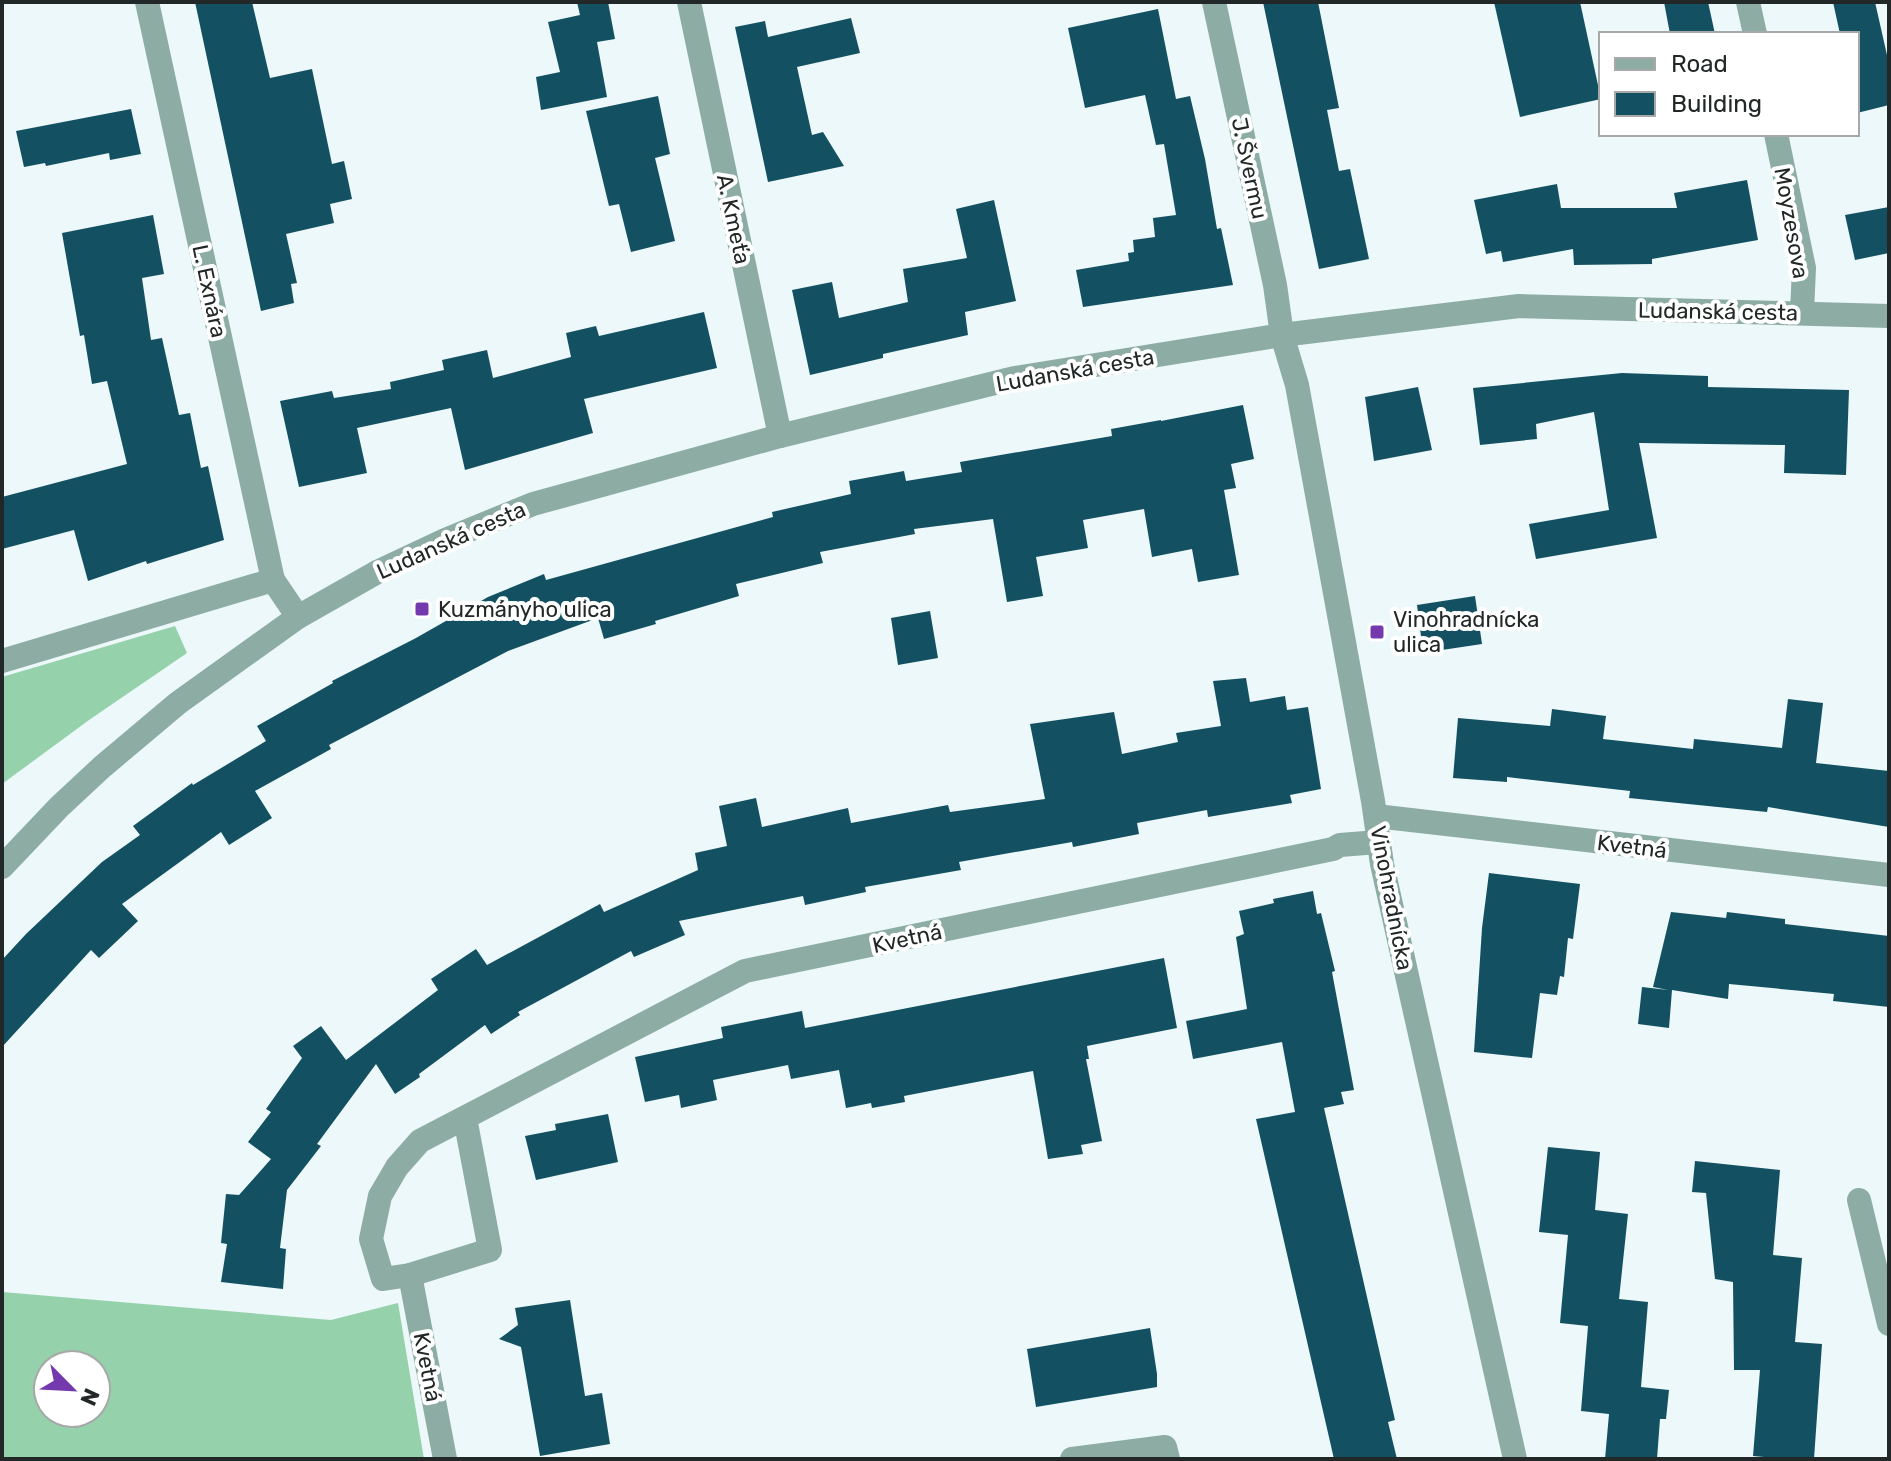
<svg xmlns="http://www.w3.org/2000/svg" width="1891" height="1461" viewBox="0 0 1891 1461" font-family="Rubik,sans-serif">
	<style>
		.forest { fill: #95d1ab; fill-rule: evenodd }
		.building { fill: #135162 }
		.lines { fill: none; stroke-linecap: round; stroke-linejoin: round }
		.minor { stroke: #8caca4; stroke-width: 24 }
		.poi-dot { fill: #7539ae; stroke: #fff; stroke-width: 3 }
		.labels { text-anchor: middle; stroke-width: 8; stroke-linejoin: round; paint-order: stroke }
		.street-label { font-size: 22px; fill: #222727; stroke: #fff }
		.poi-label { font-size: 22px; fill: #222727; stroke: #fff; text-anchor: start }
	</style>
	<rect width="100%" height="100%" fill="#ecf8f9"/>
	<g class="forest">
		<path d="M175,626L187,653L89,720L2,784V677Z"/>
		<path d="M2,1292L331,1320L398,1303L424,1459H2ZM48,1365H96V1413H48Z"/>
	</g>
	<g class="building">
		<path d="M195,2H252L270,78L312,69L332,164L344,161L352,199L330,204L334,223L286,234L297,283L291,284L294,303L261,311Z"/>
		<path d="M577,2H608L615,39L597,42L607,97L541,110L536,77L560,72L548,22L580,15Z"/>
		<path d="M1263,2H1318L1339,108L1327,110L1339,171L1350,169L1369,259L1319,269Z"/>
		<path d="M1494,2H1580L1601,99L1520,117Z"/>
		<path d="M1664,2H1708L1715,34H1670Z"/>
		<path d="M1833,2H1875L1889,64V105L1857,113V34H1840Z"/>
		<path d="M1158,9L1176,99L1190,96L1205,159L1217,229L1221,228L1233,285L1083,307L1076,270L1129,261L1128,253L1134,252L1133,240L1155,237L1153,218L1176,215L1164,144L1156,145L1145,95L1085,108L1068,28Z"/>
		<path d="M851,18L860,53L797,67L812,135L823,132L844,166L768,182L735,27L765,21L768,37Z"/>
		<path d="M658,96L670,154L655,158L675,241L631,252L619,204L609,206L586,111Z"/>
		<path d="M131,109L141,154L110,160L109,153L46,166L45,163L24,167L16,131Z"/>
		<path d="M1747,180L1758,240L1652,259V264L1574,265L1573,249L1503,262L1501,251L1486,254L1474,200L1557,184L1561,208H1677L1674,193Z"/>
		<path d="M994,200L1016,301L965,312L968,335L883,354V358L810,375L792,290L832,282L839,318L908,302L903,269L967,258L956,209Z"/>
		<path d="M1889,207V253L1855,260L1845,215Z"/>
		<path d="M153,215L164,274L142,278L151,340L162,338L179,415L190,413L201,468L208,466L224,540L147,564L146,561L88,581L74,530L2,549V497L127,464L107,381L92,384L84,335L80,336L62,233Z"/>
		<path d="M704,312L717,368L584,399L593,433L465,470L451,408L357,428L367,473L299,487L280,401L332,391L334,398L391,389L390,382L444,370L442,360L487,350L493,378L571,357L566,333L596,326L599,336Z"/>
		<path d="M1622,373L1708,376V387L1849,390L1846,475L1784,473L1785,445L1639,443L1657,538L1536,559L1529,524L1609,510L1594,412L1536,424L1537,439L1480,445L1473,388Z"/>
		<path d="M1418,387L1432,450L1374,461L1365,397Z"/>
		<path d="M1243,405L1254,459L1231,464L1236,488L1224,490L1239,575L1198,582L1192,549L1152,557L1144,509L1083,520L1088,548L1036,557L1043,596L1007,602L993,519L914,529L915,534L820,552L823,563L736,584L739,596L655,621L656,624L604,639L598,618L508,651L329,745L331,749L255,791L272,818L229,845L221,832L122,904L138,921L99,958L91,950L2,1047V960L26,934L102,862L140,835L133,826L192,783L193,785L266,741L257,726L333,683L332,681L416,638L488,597L544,574L546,580L773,517L772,512L851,494L849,481L904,471L906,481L962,472L960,462L1112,436L1111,429L1161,420V421Z"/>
		<path d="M1475,596L1482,644L1442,650L1441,641L1422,644L1417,605Z"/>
		<path d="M930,611L938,658L898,665L891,618Z"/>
		<path d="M1246,678L1250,702L1285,696L1287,710L1308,707L1321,789L1290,795L1292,803L1208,817L1207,810L1137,823L1139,834L1073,847L1072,842L959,862L961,870L865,887L866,892L805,905L803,896L679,921L685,935L634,957L631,951L518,1012L520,1015L491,1034L485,1025L419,1074L420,1077L395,1094L376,1064L317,1144L321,1146L287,1190L280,1248L286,1249L283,1289L221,1282L227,1244L221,1243L226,1194L239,1195L271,1159L248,1142L271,1112L266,1109L302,1058L293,1046L321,1026L346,1060L438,990L431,979L476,949L487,965L600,904L604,912L698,870L695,853L727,846L719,806L756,798L762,827L848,808L851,823L948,805L950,812L1045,799L1030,724L1114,712L1122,754L1178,742L1176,733L1221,726L1213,681Z"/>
		<path d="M1788,699L1823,703L1816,763L1889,771V827L1768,807L1767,812L1629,798L1630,791L1507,777V782L1453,778L1458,718L1550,726L1552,709L1606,716L1603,739L1693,749L1694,739L1782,748Z"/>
		<path d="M1489,873L1580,884L1573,939L1568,938L1564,977L1560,976L1557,995L1540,993L1532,1058L1474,1052L1482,928Z"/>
		<path d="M1313,891L1317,914L1321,913L1335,971L1332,972L1354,1090L1341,1092L1344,1104L1324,1108L1395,1420L1388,1422L1397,1459H1334L1256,1119L1295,1112L1282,1042L1193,1059L1186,1021L1247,1009L1236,937L1244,934L1239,911L1274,903L1273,899Z"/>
		<path d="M1671,912L1726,918L1727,912L1785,919V924L1889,936V1007L1833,1001L1834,994L1729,984L1728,999L1672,990L1669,1028L1638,1024L1642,987L1668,990L1653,987Z"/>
		<path d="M1164,958L1177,1028L1087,1046L1089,1059H1086L1102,1141L1081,1145L1083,1154L1048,1159L1033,1071L904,1096L905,1102L872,1108L871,1103L846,1108L839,1070L791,1079L788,1065L713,1080L717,1100L681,1108L679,1095L645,1102L635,1057L723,1038L721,1027L802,1011L805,1028Z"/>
		<path d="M608,1114L618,1162L536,1180L525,1136L556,1130L555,1124Z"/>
		<path d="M1548,1147L1600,1152L1595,1210L1628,1214L1619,1299L1648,1302L1641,1387L1669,1390L1666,1419H1660L1657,1459H1605L1609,1414L1581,1411L1588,1326L1560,1323L1568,1235L1539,1232Z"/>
		<path d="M1695,1161L1780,1170L1773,1255L1802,1258L1795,1342L1822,1344L1814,1459H1786L1753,1456L1760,1370H1734L1733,1282L1715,1279L1706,1193L1692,1192Z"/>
		<path d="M570,1300L585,1396L602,1393L610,1444L540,1456L521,1347L499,1339L518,1325L515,1308Z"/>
		<path d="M1150,1328L1157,1374V1387L1036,1407L1027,1349Z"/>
	</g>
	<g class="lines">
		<g class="minor">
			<path d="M147,2L273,580"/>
			<path d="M689,2L780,436"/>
			<path d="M1214,2L1275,285L1282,335L1297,385L1373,801L1382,864L1515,1459"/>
			<path d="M1748,2L1755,34"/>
			<path d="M1776,134L1804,268L1802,312"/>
			<path d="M2,661L273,580L298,617"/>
			<path d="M1376,816L1889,875"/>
			<path d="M2,867L59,807L102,767L178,703L298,617L379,571L445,540L533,504L780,436L1015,378L1282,335L1519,306L1889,316"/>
			<path d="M465,1118L490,1250L410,1275L383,1279L371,1239L380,1196L397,1167L420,1141L745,971L1333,849L1340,845L1378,842"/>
			<path d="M1859,1200L1889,1324"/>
			<path d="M410,1275L445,1459"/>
			<path d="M1072,1459L1165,1447L1168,1459"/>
		</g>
	</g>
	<g class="poi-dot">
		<rect x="414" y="601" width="16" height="16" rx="4"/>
		<rect x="1369" y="624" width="16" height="16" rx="4"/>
	</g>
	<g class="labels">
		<g class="street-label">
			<text transform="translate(1250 168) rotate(78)" y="8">J. Švermu</text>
			<text transform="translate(734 219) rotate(78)" y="8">A. Kmeťa</text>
			<text transform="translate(1792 223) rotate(80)" y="8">Moyzesova</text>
			<text transform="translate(210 291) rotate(78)" y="8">L. Exnára</text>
			<text transform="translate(1718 311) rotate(1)" y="8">Ludanská cesta</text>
			<text transform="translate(1075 370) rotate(-10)" y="8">Ludanská cesta</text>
			<text transform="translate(451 540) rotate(-24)" y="8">Ludanská cesta</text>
			<text transform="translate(1632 846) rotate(7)" y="8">Kvetná</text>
			<text transform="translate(1392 898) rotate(79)" y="8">Vinohradnícka</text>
			<text transform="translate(907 938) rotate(-12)" y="8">Kvetná</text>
			<text transform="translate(428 1367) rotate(79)" y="8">Kvetná</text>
		</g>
		<g class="poi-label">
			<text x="438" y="617">Kuzmányho ulica</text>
			<text x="1393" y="627">Vinohradnícka<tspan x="1393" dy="25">ulica</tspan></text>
		</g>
	</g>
	<rect width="1891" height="1461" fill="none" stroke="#222727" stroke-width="8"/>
	<rect x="1599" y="32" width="260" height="104" fill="#ffffff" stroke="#a7a9a9" stroke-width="2"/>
	<rect x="1615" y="58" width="40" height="12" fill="#8caca4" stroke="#a7a9a9" stroke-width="2"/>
	<text x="1671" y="72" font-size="24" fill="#222727">Road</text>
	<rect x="1615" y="92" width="40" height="24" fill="#135162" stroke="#a7a9a9" stroke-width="2"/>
	<text x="1671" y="112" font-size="24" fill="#222727">Building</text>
	<g transform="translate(72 1389) rotate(114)"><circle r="38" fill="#ffffff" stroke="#a7a9a9" stroke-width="2"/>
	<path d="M0-6L14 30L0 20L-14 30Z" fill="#7539ae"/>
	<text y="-12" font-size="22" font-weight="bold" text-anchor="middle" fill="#222727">N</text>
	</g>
</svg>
